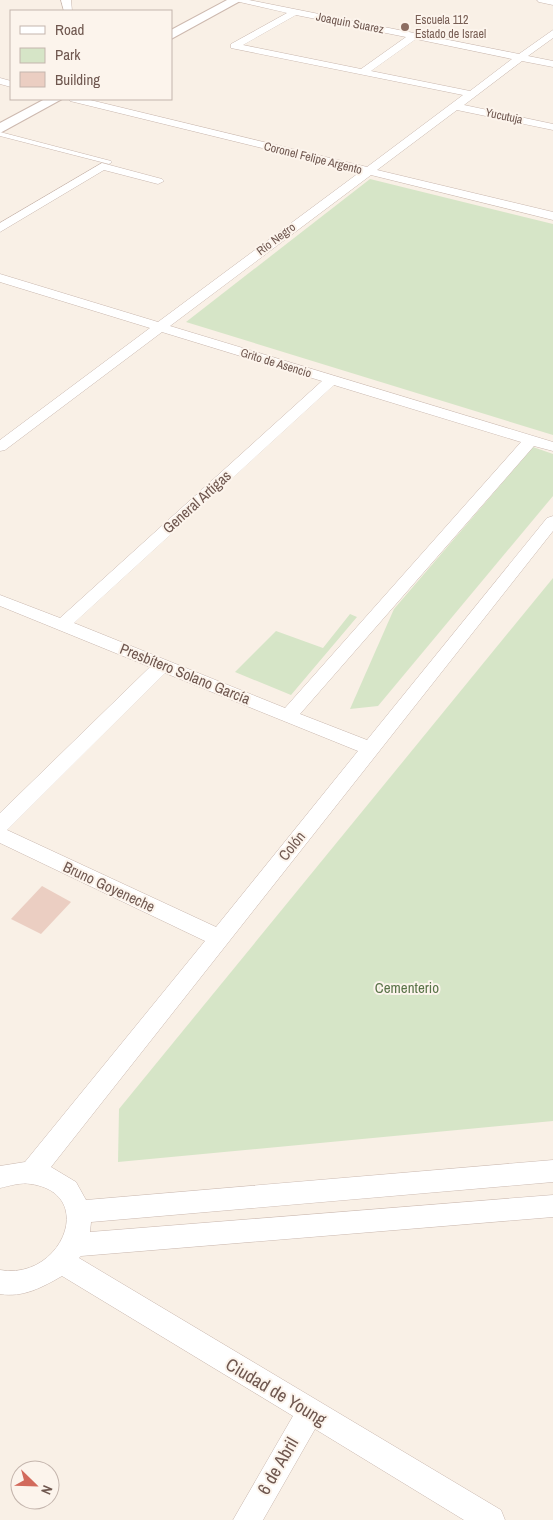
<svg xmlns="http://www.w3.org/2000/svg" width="553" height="1520" viewBox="0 0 553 1520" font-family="'Archivo Narrow',sans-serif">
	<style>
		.green { fill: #d6e5c7 }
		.building { fill: #ebcec2 }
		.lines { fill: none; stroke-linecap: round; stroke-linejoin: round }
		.lane-casing { stroke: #c9b7ae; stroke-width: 1 }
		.street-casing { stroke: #c9b7ae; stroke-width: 1 }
		.secondary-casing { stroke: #cdb9af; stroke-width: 2 }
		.lane { fill: #fff; fill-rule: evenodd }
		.street { fill: #fff; fill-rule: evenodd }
		.secondary { fill: #fff; fill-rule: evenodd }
		.education-dot { fill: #8d6e63; stroke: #fcf4ec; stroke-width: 2 }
		.labels { text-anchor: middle; stroke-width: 4; stroke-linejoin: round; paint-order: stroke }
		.far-education-label { font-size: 12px; fill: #785e54; stroke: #fcf4ec; text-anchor: start }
		.far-street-label { font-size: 12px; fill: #6f574f; stroke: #fcf4ec }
		.street-label { font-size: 15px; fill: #6f574f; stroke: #fcf4ec }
		.park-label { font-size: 15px; fill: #597348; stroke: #fcf4ec }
		.near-street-label { font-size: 18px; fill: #6f574f; stroke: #fcf4ec }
	</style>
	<rect width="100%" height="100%" fill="#f9f0e6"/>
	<g class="green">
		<path d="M370,179L553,224V435L186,322Z"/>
		<path d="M533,447L553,454V496L378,706L350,709L394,609Z"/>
		<path d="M553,578V1121L118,1162L119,1109Z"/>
		<path d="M350,614L357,617L291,695L235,672L276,631L323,648Z"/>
	</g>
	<path class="building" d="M42,886L71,902L41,934L11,919Z"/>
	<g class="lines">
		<g class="lane-casing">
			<path id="lane" d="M0,132L111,161L112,162L109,164L0,136Z"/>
		</g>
		<g class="street-casing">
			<g id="street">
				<path d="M61,0H71L72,11H64Z"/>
				<path d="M231,0H249L519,54L553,30V38L528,56L553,61V67L522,61L464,105L553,124V130L457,110L377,170L553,212V220L371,175L170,326L553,442V451L534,446L300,714L367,740L547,518L553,516V531L51,1167L76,1182L86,1200L553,1160V1182L91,1222L90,1232L553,1195V1217L81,1256L79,1258L501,1510L505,1520H464L315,1429L263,1520H233L293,1416L62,1276C43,1287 23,1298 0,1294V1270C61,1281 98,1194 31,1184C21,1182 9,1186 0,1188V1166L25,1162L205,941L0,843V813L150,667L0,606V595L60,618L322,381L162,332L5,450L0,451V440L150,328L0,282V274L158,322L360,172L70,101L69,99H86L367,167L463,95L231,48V44L287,13ZM296,15L406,37L361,69L243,45ZM416,39L512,59L470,91L371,71ZM334,385L521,442L285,708L74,623ZM165,673L358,751L216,927L7,830Z"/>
				<path d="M537,0H553V5L539,2Z"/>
				<path d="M0,78L11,81V87L0,84Z"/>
				<path d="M102,163L162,179L164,181L158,184L104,170L0,232V223Z"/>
			</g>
		</g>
		<g class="secondary-casing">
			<g id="secondary">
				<path d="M227,0H242L171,39V30Z"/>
				<path d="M45,99H62L0,133V123Z"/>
			</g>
		</g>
		<use href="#lane" class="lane"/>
		<use href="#street" class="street"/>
		<use href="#secondary" class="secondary"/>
	</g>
	<circle class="education-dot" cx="405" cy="27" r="5"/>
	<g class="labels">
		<g class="far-education-label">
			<text x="415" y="24">Escuela 112<tspan x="415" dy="14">Estado de Israel</tspan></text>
		</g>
		<g class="far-street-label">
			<text transform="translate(350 23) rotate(11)" y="4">Joaquin Suarez</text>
			<text transform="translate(504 116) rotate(12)" y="4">Yucutuja</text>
			<text transform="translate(313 158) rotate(14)" y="4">Coronel Felipe Argento</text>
			<text transform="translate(276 239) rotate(-37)" y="4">Río Negro</text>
			<text transform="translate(276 363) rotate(17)" y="4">Grito de Asencio</text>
		</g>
		<g class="street-label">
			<text transform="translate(197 502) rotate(-42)" y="5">General Artigas</text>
			<text transform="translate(185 674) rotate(22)" y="5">Presbítero Solano García</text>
			<text transform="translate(292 846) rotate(-51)" y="5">Colón</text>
			<text transform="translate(109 887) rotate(25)" y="5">Bruno Goyeneche</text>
		</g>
		<g class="park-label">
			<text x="407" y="993">Cementerio</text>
		</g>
		<g class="near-street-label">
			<text transform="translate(276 1392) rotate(31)" y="6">Ciudad de Young</text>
			<text transform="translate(278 1466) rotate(-60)" y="6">6 de Abril</text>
		</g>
	</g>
	<rect x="10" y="10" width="162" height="90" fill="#fcf4ec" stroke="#c4b5ad"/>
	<rect x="20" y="26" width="25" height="8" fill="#ffffff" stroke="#c4b5ad"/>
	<text x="55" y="35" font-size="15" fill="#6f574f">Road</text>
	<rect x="20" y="48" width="25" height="15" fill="#d6e5c7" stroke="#c4b5ad"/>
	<text x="55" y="60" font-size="15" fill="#6f574f">Park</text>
	<rect x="20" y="72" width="25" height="15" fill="#ebcec2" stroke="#c4b5ad"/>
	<text x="55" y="85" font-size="15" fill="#6f574f">Building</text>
	<g transform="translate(35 1485) rotate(113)"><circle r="24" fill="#fcf4ec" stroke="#c4b5ad"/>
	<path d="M0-4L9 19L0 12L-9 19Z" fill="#d26a5c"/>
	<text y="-8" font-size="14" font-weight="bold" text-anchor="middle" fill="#6f574f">N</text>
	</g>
</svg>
